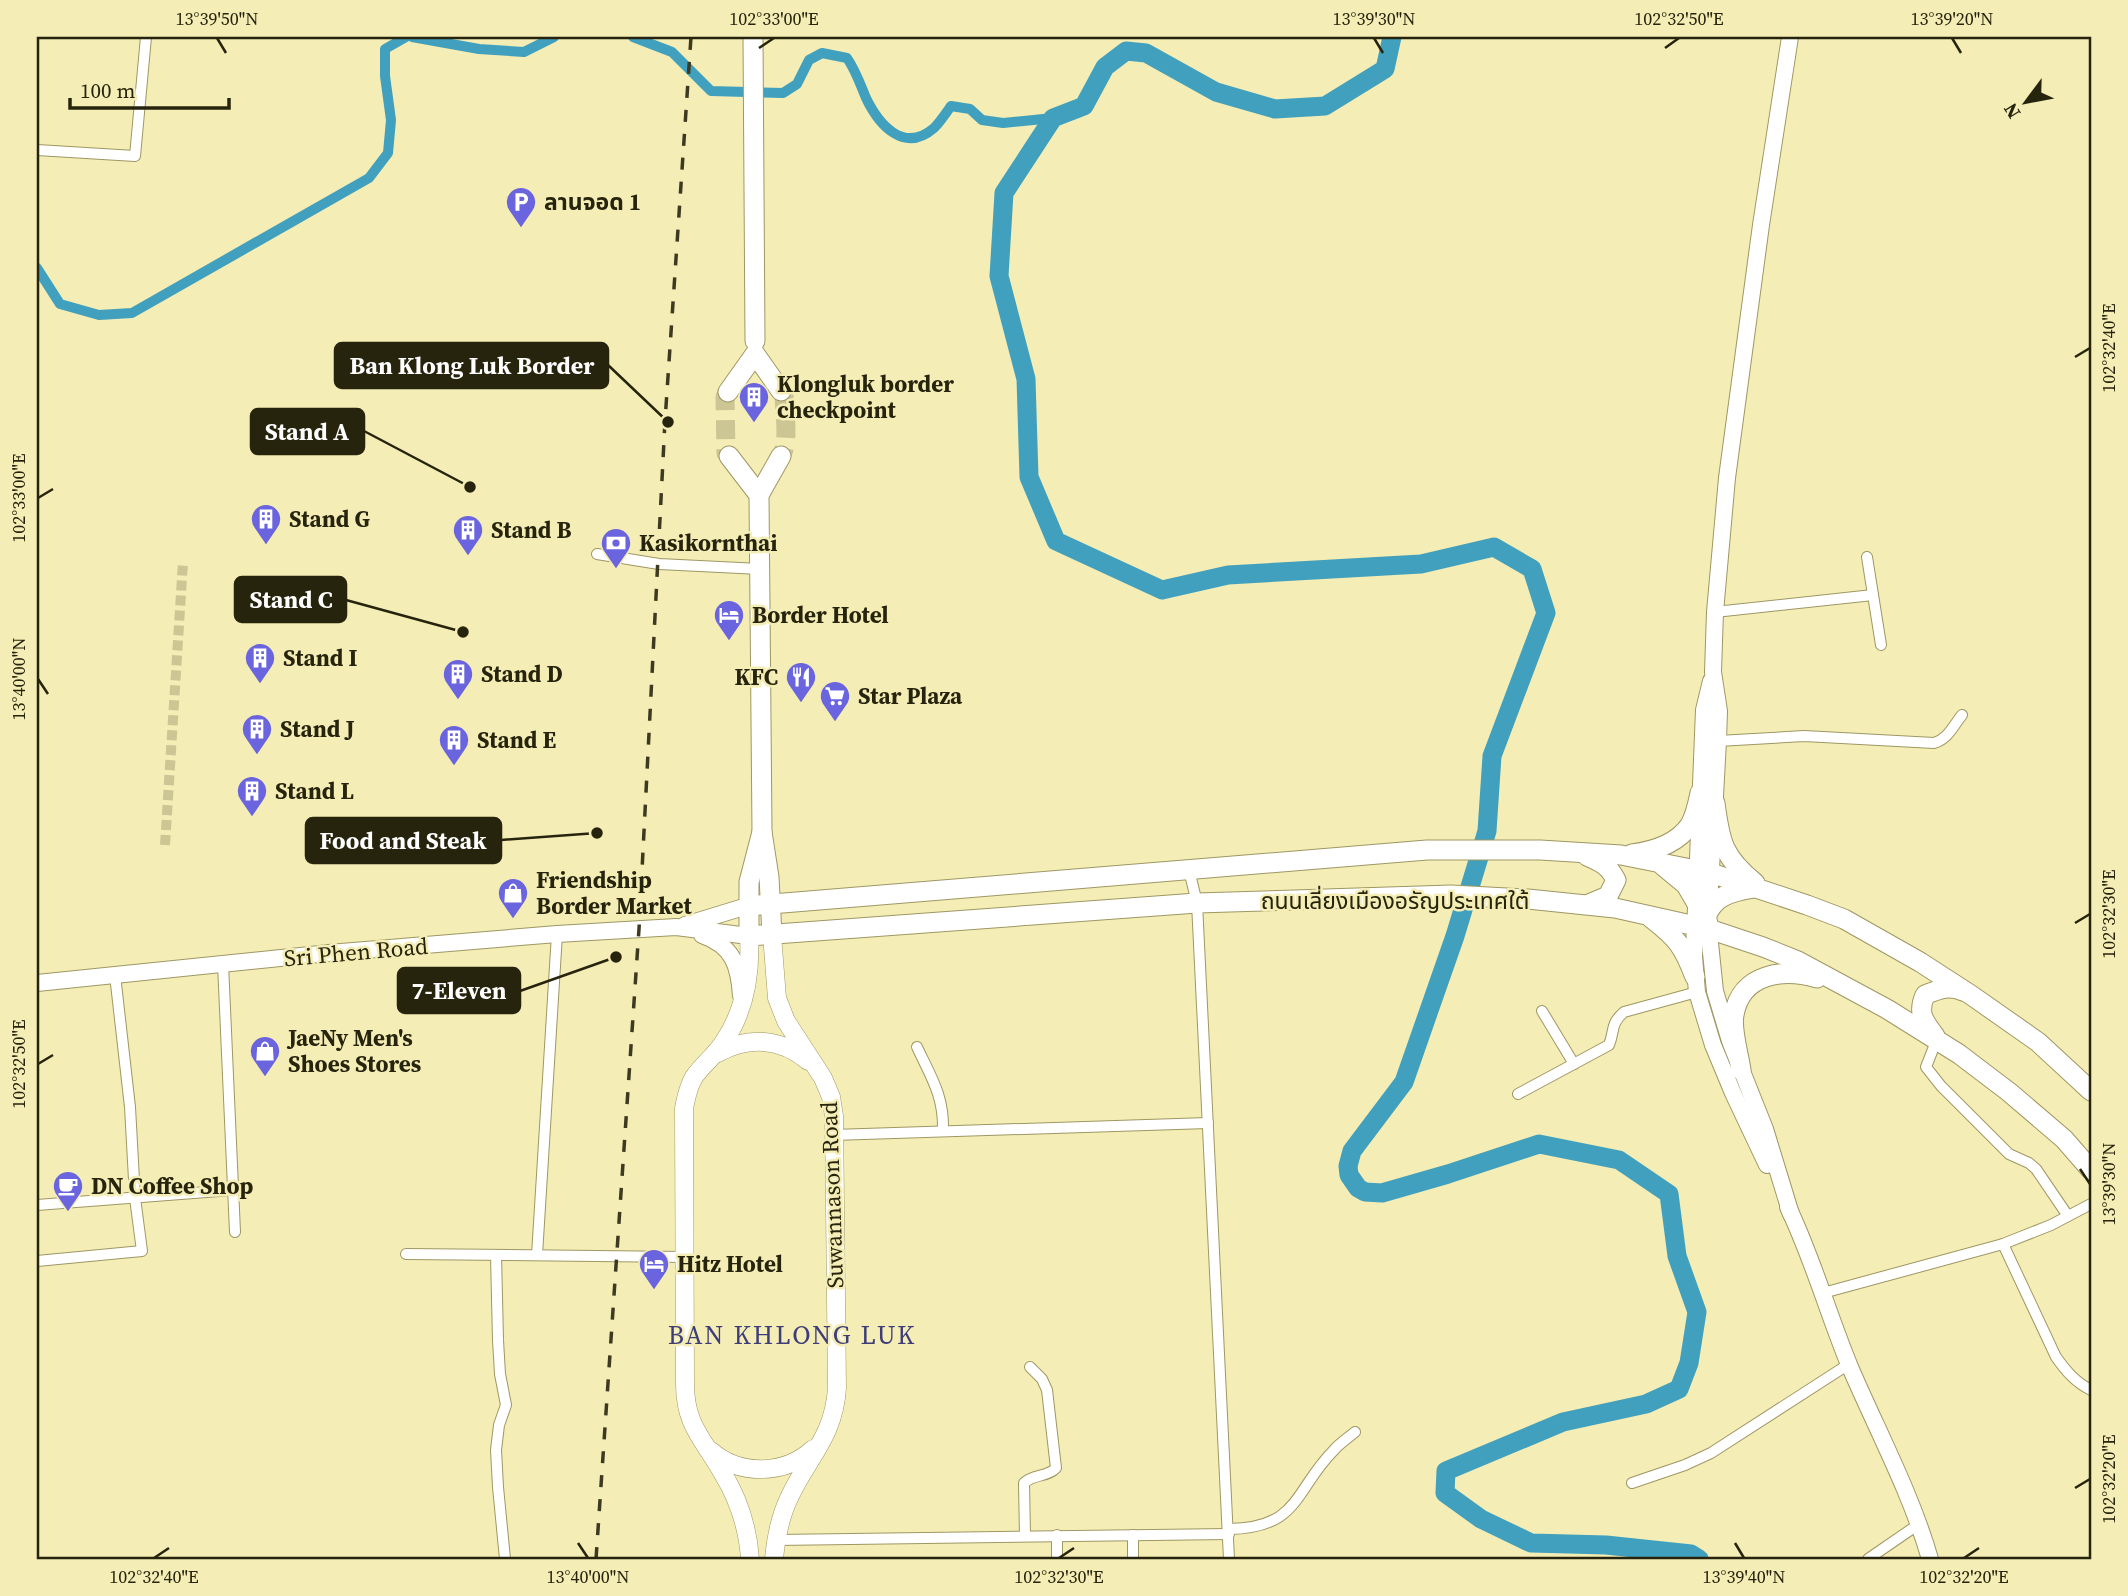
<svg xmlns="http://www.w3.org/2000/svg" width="2128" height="1596" viewBox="0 0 2128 1596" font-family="'Source Serif 4','Noto Sans Thai',serif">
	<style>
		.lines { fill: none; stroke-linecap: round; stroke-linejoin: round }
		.canal { stroke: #40a0bd; stroke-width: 10 }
		.river { stroke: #40a0bd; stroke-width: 19 }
		.minor-tunnel { stroke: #ccc594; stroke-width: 10; stroke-dasharray: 10 5; stroke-linecap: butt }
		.trunk-tunnel { stroke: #ccc594; stroke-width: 19; stroke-dasharray: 19 10; stroke-linecap: butt }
		.minor-casing { stroke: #9f9763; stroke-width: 12 }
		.secondary-casing { stroke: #9f9763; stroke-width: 18 }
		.primary-casing { stroke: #9f9763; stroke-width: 19 }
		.trunk-casing { stroke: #9f9763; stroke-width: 21 }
		.minor { stroke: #fff; stroke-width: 10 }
		.secondary { stroke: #fff; stroke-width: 16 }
		.primary { stroke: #fff; stroke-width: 18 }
		.trunk { stroke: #fff; stroke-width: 19 }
		.rail { stroke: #3e3a21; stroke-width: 3.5; stroke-dasharray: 12 12; stroke-linecap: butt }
		.ticks { fill: none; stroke: #27240e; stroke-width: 2.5 }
		.labels { text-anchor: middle; stroke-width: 5; stroke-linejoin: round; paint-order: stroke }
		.poi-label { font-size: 23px; font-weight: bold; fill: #27240e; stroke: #f5edb6; text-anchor: start }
		.street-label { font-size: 23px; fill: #27240e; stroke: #f5edb6 }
		.quarter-label { font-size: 26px; letter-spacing: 2px; fill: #3d3d79; stroke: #f5edb6 }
		.leader { fill: none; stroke: #27240e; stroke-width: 2.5 }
		.callout-dot { fill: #27240e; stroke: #f5edb6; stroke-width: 2.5 }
		.callout { fill: #27240e; stroke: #27240e; stroke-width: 2.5 }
		.callout-label { font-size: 24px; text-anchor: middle; font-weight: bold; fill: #fff }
		.neatline { fill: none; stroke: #27240e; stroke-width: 2.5 }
		.ticks-label { font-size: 18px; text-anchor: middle; fill: #27240e }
	</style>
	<rect width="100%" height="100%" fill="#f5edb6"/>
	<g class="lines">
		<g class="canal">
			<path d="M412,37L479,49L524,52L554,37"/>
			<path d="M633,37L672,52L711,91L783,93L797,84L809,60L822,53L847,58C856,71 860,84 866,98C879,125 904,154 934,128C940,122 946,113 951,106L970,109L982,120L1003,123L1053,118"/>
			<path d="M37,268L60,304L99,315L132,313L369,178L388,153L391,120L385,76V49L406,37"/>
		</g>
		<path class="river" d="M1392,37L1385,69L1325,106L1275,109L1216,92L1146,53L1126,51L1105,67L1084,106L1053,118L1004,193L999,276L1026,379L1029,477L1056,541L1162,590L1228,575L1421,564L1494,547L1532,569L1546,613L1492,756L1487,831L1455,936L1404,1082L1352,1151L1348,1166L1349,1175L1358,1188L1365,1192L1382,1193L1448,1174L1539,1144L1619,1160L1669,1194L1677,1256L1697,1312L1689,1363L1679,1389L1646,1404L1563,1422L1446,1471L1445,1493L1481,1519L1531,1543L1606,1545L1691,1554L1699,1559"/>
		<path class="minor-tunnel" d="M165,845L183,562"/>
		<g class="trunk-tunnel">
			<path d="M781,391L784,394C784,410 790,444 781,456"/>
			<path d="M728,392L725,397L726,453L729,456"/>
		</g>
		<g class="minor-casing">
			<g id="minor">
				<path d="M37,150L135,156L146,37"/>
				<path d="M597,554L659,564L760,569"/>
				<path d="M1867,557L1881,645"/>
				<path d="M1715,612L1873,595"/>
				<path d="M1718,741L1804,736L1934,743C1948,739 1953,726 1962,715"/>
				<path d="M1189,870L1197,903L1229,1559"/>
				<path d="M223,964L235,1232"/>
				<path d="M1542,1011L1574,1064"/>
				<path d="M1937,1039L1926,1067L1941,1086L2009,1154L2029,1163L2036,1169L2068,1216"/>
				<path d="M917,1047C931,1077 944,1096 943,1130"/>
				<path d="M1518,1094L1609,1045C1615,1030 1610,1024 1624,1012L1697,992"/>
				<path d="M833,1135L1208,1123"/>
				<path d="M37,1205L233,1190"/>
				<path d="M2003,1244L2056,1357C2066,1371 2075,1382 2091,1390"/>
				<path d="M406,1254L684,1257"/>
				<path d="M496,1255L498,1340L500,1374L506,1405L499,1425L496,1450L498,1487L505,1559"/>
				<path d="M537,1255L557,934"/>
				<path d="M37,1261L142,1251L135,1198L130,1107L115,975"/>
				<path d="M1823,1293L2003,1244L2051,1225L2091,1204"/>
				<path d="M1632,1483L1685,1465L1711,1453L1849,1364"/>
				<path d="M1229,1529C1300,1528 1294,1490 1334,1450C1340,1443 1348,1438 1355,1432"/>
				<path d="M1133,1535V1559"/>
				<path d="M1025,1536L1024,1483C1033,1474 1048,1477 1056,1468L1047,1390L1042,1379L1030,1367"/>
				<path d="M776,1540L1229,1534"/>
				<path d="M1057,1559V1535"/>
				<path d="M1868,1559L1919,1524"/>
			</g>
		</g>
		<g class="secondary-casing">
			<g id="secondary">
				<path d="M1790,37L1761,225L1727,478L1715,612L1713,672L1719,711L1718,741L1708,924L1715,991L1730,1041L1765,1129L1791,1214"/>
				<path d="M1711,681L1704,710L1694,957L1697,992L1713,1045L1733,1093L1767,1165"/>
				<path d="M685,925L747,906"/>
				<path d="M702,935C733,946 739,965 741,996"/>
				<path d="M37,983L329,953L557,934L676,927L749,936"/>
				<path d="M1788,1207C1813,1259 1828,1314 1850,1367C1877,1430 1911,1493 1930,1559"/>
			</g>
		</g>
		<g class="primary-casing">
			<g id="primary">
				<path d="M772,935L777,998L786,1021L823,1078L831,1097L834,1116L837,1388C834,1436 809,1456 790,1496C780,1516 776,1537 774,1559"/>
				<path d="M749,936C751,972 746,1008 725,1040C717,1054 703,1064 694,1077C688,1087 686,1098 684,1108L685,1384C685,1425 703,1439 722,1472C738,1498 748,1529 750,1559"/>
				<path d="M718,1053C748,1036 781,1038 808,1061"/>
				<path d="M711,1451C740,1476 785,1475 813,1449"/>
			</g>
		</g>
		<g class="trunk-casing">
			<g id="trunk">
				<path d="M753,37L755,341"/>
				<path d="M728,392L755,354L781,391"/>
				<path d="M729,456L759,495"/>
				<path d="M1715,803C1720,842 1723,857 1755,883"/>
				<path d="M762,832L749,882V936L1197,903L1451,895L1528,899L1615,908L1709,929L1763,947L1798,961L1887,1009L1959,1054L2009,1092L2064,1139L2091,1170"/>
				<path d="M1632,854C1654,851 1677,844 1690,825C1695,816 1698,803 1700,793"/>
				<path d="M1587,856C1601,862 1609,866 1616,880L1608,896L1589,904"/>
				<path d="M1663,866L1686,885L1708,923"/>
				<path d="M747,906L1427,850H1540L1621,855L1711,873L1807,905L1844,919L1920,962L1971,995L2038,1042L2091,1091"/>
				<path d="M1651,918C1678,939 1683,946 1695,977"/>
				<path d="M772,935L769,877L762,832L759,495L781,456"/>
				<path d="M1696,936C1712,903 1714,894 1753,888"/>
				<path d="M1935,1036C1924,1021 1917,1014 1925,995C1939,989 1949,985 1963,991"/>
				<path d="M1741,1070C1739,1055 1731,1029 1734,1015C1741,973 1784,968 1817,978"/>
			</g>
		</g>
		<use href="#minor" class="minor"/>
		<use href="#secondary" class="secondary"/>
		<use href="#primary" class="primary"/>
		<use href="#trunk" class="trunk"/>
		<path class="rail" d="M596,1559L639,929L665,421L691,37"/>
	</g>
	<path class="ticks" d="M217,38L226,53M1374,38L1383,53M1952,38L1961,53M759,48L774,38M1665,48L1679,38M2075,357L2090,348M38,498L53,489M38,679L48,694M2075,923L2090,914M38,1064L53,1055M2080,1169L2090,1184M2075,1488L2090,1479M578,1543L588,1558M1735,1543L1744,1558M154,1558L169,1548M1059,1558L1074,1548M1964,1558L1979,1548"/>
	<defs>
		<g id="parking-pin" transform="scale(1.575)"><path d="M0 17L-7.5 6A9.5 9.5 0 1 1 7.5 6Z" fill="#6a65df" stroke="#f5edb6"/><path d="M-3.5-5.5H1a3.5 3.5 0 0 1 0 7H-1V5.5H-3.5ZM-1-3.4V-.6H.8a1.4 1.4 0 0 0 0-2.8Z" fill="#fff"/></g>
		<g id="building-pin" transform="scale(1.575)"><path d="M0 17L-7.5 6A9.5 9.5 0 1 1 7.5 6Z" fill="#6a65df" stroke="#f5edb6"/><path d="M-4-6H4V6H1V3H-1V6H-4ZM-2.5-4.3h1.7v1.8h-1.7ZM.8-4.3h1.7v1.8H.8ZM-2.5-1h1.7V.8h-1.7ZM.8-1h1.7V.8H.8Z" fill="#fff"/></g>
		<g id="bank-pin" transform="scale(1.575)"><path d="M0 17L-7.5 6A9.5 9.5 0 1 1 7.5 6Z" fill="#6a65df" stroke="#f5edb6"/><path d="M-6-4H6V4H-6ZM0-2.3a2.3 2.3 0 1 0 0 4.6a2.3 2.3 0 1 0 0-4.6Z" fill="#fff"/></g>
		<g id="hotel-pin" transform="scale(1.575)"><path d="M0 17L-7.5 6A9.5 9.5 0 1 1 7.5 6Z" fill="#6a65df" stroke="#f5edb6"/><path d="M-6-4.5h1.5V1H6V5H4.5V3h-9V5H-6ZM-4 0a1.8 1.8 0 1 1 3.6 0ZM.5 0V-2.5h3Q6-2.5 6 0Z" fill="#fff"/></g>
		<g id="restaurant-pin" transform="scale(1.575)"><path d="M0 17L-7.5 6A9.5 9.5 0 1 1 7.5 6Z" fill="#6a65df" stroke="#f5edb6"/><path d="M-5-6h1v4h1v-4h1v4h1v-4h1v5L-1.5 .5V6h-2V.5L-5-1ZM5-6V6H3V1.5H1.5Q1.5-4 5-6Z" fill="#fff"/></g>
		<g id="supermarket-pin" transform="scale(1.575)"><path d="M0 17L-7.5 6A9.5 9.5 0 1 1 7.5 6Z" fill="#6a65df" stroke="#f5edb6"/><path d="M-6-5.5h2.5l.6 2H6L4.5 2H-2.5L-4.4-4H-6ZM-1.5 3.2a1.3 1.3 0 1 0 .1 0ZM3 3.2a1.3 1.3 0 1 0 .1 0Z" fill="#fff"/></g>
		<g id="shop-pin" transform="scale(1.575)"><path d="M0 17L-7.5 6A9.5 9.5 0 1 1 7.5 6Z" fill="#6a65df" stroke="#f5edb6"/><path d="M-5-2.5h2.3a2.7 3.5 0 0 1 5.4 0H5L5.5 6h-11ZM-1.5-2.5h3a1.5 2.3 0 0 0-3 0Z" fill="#fff"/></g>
		<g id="cafe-pin" transform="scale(1.575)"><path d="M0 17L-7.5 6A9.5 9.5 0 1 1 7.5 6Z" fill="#6a65df" stroke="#f5edb6"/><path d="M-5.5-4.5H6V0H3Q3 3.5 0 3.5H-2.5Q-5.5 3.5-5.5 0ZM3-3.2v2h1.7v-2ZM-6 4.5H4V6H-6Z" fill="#fff"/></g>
	</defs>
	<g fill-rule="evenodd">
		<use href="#parking-pin" x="521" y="202"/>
		<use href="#building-pin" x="754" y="397"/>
		<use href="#building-pin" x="266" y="519"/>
		<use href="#building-pin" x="468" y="530"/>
		<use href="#bank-pin" x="616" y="543"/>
		<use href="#hotel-pin" x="729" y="615"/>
		<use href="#building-pin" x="260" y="658"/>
		<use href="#building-pin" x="458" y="674"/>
		<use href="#restaurant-pin" x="801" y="677"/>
		<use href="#supermarket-pin" x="835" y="696"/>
		<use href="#building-pin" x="257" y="729"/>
		<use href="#building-pin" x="454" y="740"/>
		<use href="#building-pin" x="252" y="791"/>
		<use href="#shop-pin" x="513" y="893"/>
		<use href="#shop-pin" x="265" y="1051"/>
		<use href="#cafe-pin" x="68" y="1186"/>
		<use href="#hotel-pin" x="654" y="1264"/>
	</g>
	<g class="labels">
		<g class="poi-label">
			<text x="544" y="210">ลานจอด 1</text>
			<text x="777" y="392">Klongluk border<tspan x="777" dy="26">checkpoint</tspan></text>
			<text x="289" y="527">Stand G</text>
			<text x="491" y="538">Stand B</text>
			<text x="639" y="551">Kasikornthai</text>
			<text x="752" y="623">Border Hotel</text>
			<text x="283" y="666">Stand I</text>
			<text x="481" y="682">Stand D</text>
			<text x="778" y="685" text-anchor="end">KFC</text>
			<text x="858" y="704">Star Plaza</text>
			<text x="280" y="737">Stand J</text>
			<text x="477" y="748">Stand E</text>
			<text x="275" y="799">Stand L</text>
			<text x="536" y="888">Friendship<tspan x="536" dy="26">Border Market</tspan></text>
			<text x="288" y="1046">JaeNy Men's<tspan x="288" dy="26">Shoes Stores</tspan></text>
			<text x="91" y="1194">DN Coffee Shop</text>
			<text x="677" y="1272">Hitz Hotel</text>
		</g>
		<g class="street-label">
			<text x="1395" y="909">ถนนเลี่ยงเมืองอรัญประเทศใต้</text>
			<text transform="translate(356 952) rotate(-5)" y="8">Sri Phen Road</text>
			<text transform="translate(832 1195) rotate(-92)" y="8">Suwannason Road</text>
		</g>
		<g class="quarter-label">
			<text x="792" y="1344">BAN KHLONG LUK</text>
		</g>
	</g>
	<path class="leader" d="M668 422L608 365M470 487L364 431M463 632L346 600M597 833L501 840M616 957L520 991"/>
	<g class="callout-dot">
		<circle cx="668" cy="422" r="7"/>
		<circle cx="470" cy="487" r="7"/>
		<circle cx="463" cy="632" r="7"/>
		<circle cx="597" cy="833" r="7"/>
		<circle cx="616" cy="957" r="7"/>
	</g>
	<g class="callout">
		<rect x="335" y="343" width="273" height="45" rx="7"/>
		<rect x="251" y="409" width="113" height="45" rx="7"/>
		<rect x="235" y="577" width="111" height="45" rx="7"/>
		<rect x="306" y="818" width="195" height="45" rx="7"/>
		<rect x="398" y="968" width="122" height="45" rx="7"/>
	</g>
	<g class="callout-label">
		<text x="472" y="374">Ban Klong Luk Border</text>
		<text x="307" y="440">Stand A</text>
		<text x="291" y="608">Stand C</text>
		<text x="403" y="849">Food and Steak</text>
		<text x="459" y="999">7-Eleven</text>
	</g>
	<rect width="2128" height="1596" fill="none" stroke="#f5edb6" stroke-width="77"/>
	<g transform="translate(2026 102) rotate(238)" stroke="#f5edb6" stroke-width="5" paint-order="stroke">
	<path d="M0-5L12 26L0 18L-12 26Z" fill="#27240e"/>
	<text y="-10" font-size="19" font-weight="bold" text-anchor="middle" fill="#27240e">N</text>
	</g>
	<path d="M70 98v10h159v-10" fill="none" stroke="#27240e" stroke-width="3.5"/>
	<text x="80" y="98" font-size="21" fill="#27240e" stroke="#f5edb6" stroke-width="5" paint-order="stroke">100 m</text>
	<rect x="38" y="38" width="2052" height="1520" class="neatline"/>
	<g class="ticks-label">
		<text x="217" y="25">13°39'50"N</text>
		<text x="774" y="25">102°33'00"E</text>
		<text x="1374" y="25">13°39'30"N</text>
		<text x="1679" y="25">102°32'50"E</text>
		<text x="1952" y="25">13°39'20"N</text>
		<text transform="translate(2109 348) rotate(-90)" y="6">102°32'40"E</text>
		<text transform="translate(19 498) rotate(-90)" y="6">102°33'00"E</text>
		<text transform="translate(19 679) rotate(-90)" y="6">13°40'00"N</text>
		<text transform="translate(2109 914) rotate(-90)" y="6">102°32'30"E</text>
		<text transform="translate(19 1064) rotate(-90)" y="6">102°32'50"E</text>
		<text transform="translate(2109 1184) rotate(-90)" y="6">13°39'30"N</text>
		<text transform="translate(2109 1479) rotate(-90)" y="6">102°32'20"E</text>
		<text x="154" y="1583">102°32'40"E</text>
		<text x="588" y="1583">13°40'00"N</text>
		<text x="1059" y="1583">102°32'30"E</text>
		<text x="1744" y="1583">13°39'40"N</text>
		<text x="1964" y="1583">102°32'20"E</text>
	</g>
</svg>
